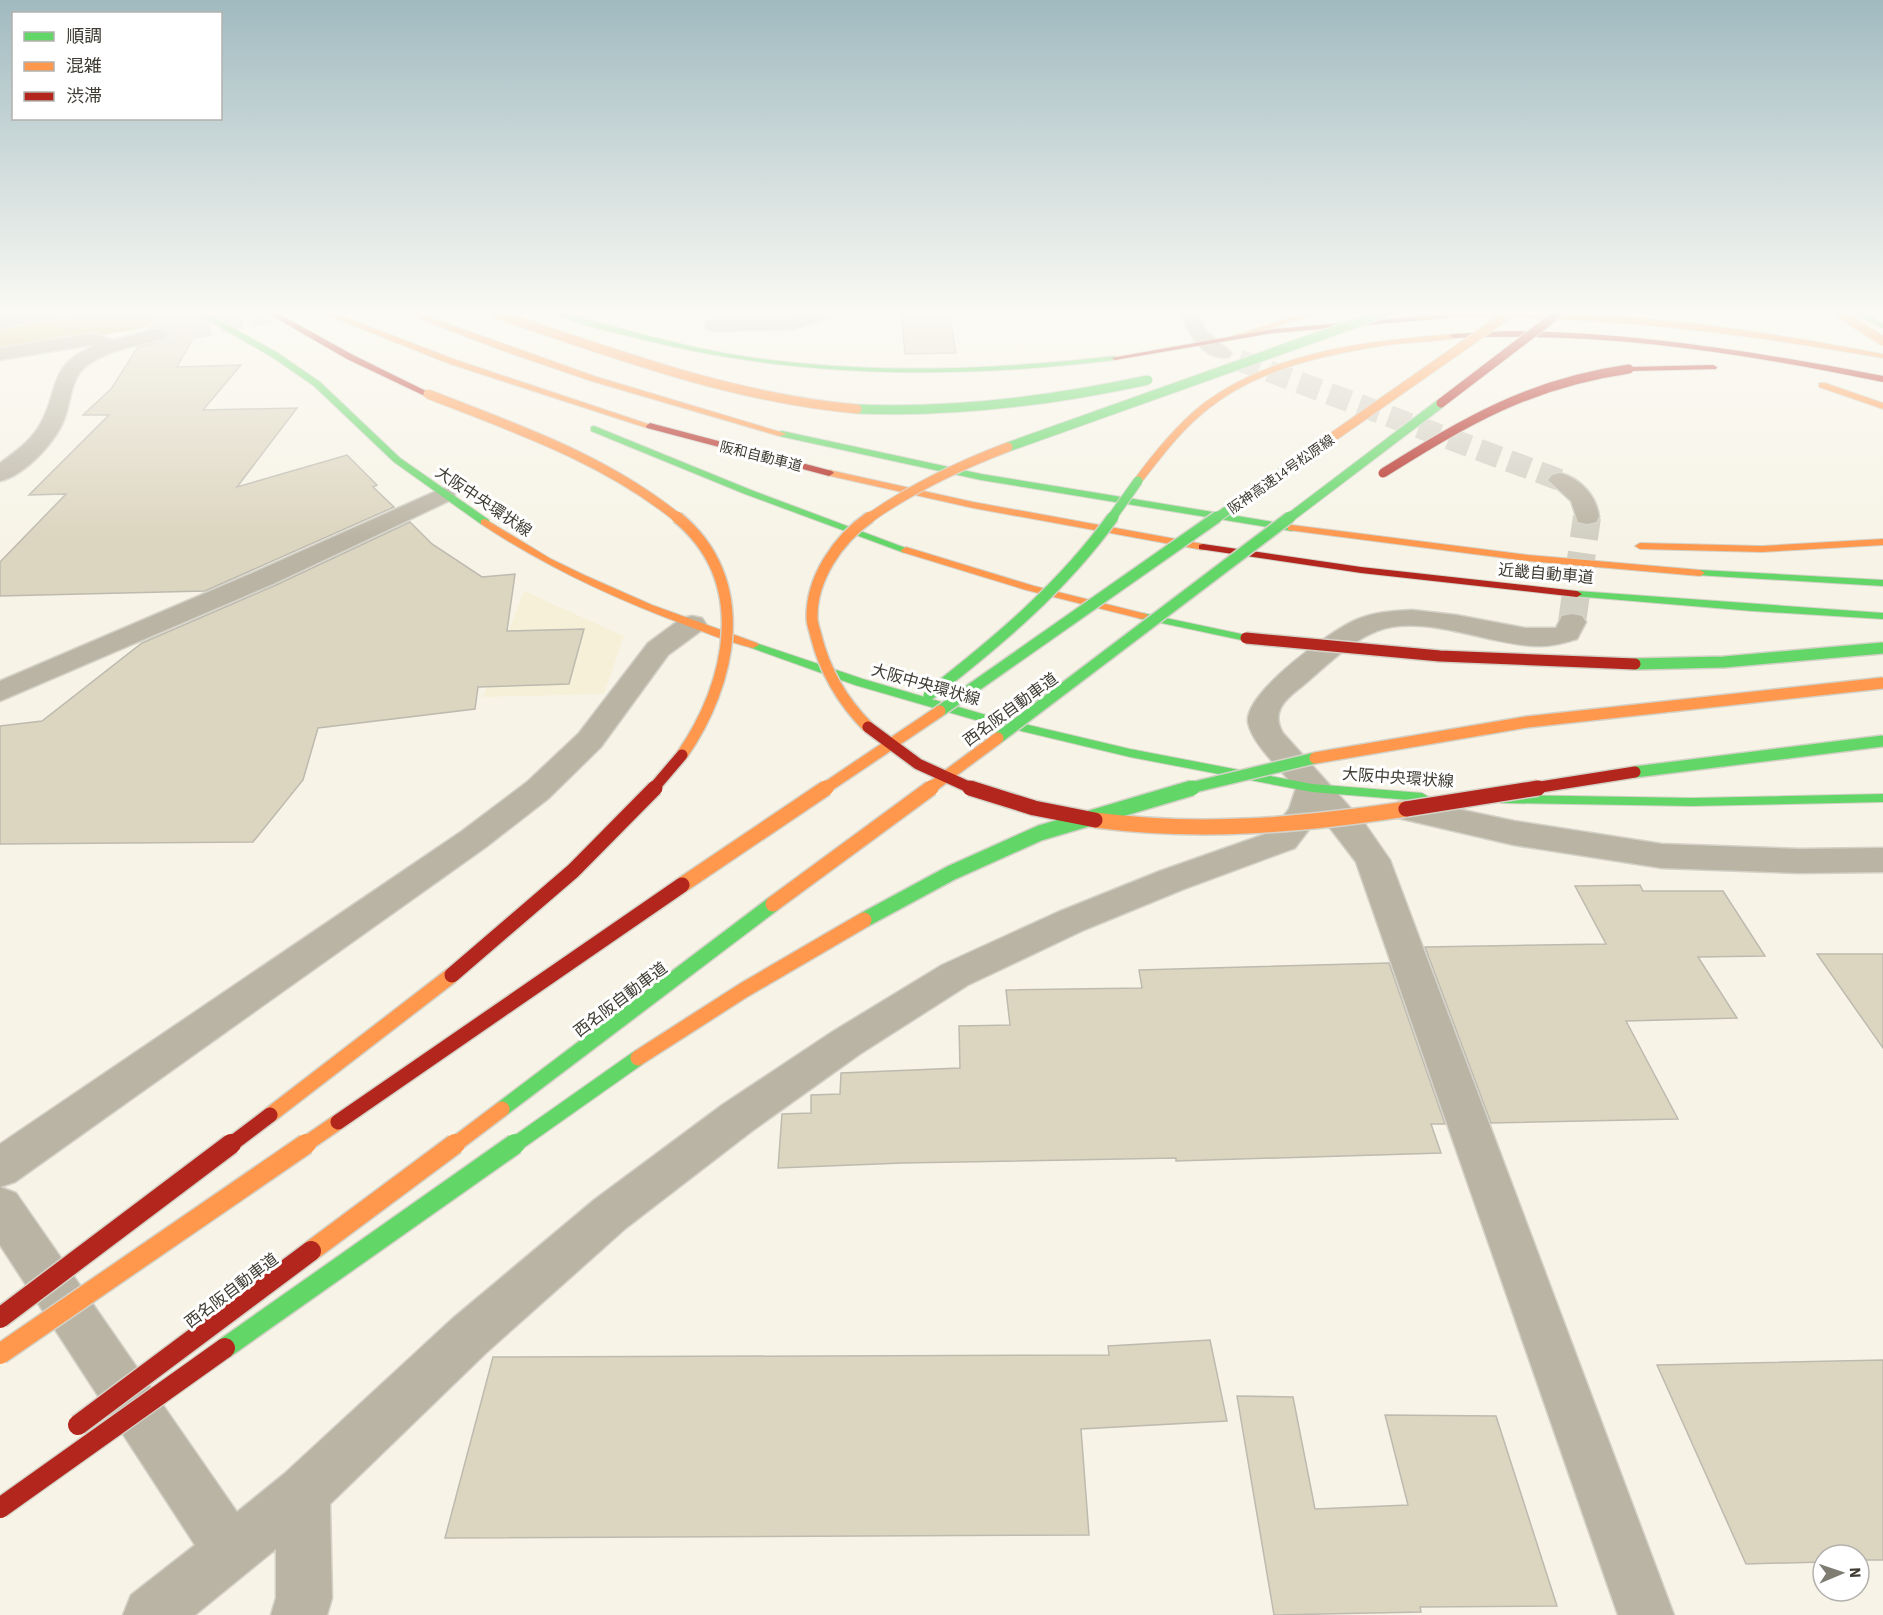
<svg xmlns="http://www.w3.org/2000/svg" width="1883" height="1615" viewBox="0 0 1883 1615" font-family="'Source Sans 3','Noto Sans JP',sans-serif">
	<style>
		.built { fill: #f6f0d9 }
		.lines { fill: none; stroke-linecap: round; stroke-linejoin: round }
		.river { fill: #d5c384; fill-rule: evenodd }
		.building { fill: #dcd5bf; stroke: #bdbab0; stroke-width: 1.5 }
		.street-tunnel-far1 { stroke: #d2cfc3; stroke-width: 22; stroke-dasharray: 22 10; stroke-linecap: butt }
		.street-tunnel { stroke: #d2cfc3; stroke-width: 28; stroke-dasharray: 28 14; stroke-linecap: butt }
		.street-casing { stroke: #d4d2c8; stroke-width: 3 }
		.fast-casing { stroke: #d4d2c8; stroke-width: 2 }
		.slow-casing { stroke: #d4d2c8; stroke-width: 2 }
		.jam-casing { stroke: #d4d2c8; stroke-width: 2 }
		.street { fill: #bab4a4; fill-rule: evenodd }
		.fast { fill: #63d668; fill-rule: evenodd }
		.slow { fill: #ff974d; fill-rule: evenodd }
		.jam { fill: #b3261e; fill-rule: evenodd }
		.fast-bridge-far3-casing { stroke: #d4d2c8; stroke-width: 11; stroke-linecap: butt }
		.fast-bridge-far2-casing { stroke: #d4d2c8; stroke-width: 14; stroke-linecap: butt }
		.fast-bridge-far1-casing { stroke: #d4d2c8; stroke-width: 18; stroke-linecap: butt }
		.fast-bridge-casing { stroke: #d4d2c8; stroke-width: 23; stroke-linecap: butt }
		.slow-bridge-far3-casing { stroke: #d4d2c8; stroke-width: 11; stroke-linecap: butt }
		.slow-bridge-far2-casing { stroke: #d4d2c8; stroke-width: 14; stroke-linecap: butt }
		.slow-bridge-far1-casing { stroke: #d4d2c8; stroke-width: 18; stroke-linecap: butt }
		.slow-bridge-casing { stroke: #d4d2c8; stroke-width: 23; stroke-linecap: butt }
		.jam-bridge-far3-casing { stroke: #d4d2c8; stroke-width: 11; stroke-linecap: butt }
		.jam-bridge-far2-casing { stroke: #d4d2c8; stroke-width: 14; stroke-linecap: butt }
		.jam-bridge-far1-casing { stroke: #d4d2c8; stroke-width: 18; stroke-linecap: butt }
		.jam-bridge-casing { stroke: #d4d2c8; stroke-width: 23; stroke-linecap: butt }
		.fast-bridge-far3 { stroke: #63d668; stroke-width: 9 }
		.fast-bridge-far2 { stroke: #63d668; stroke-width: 11 }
		.fast-bridge-far1 { stroke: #63d668; stroke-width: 15 }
		.fast-bridge { stroke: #63d668; stroke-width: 20 }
		.slow-bridge-far3 { stroke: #ff974d; stroke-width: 9 }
		.slow-bridge-far2 { stroke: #ff974d; stroke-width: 11 }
		.slow-bridge-far1 { stroke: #ff974d; stroke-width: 15 }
		.slow-bridge { stroke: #ff974d; stroke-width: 20 }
		.jam-bridge-far3 { stroke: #b3261e; stroke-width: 9 }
		.jam-bridge-far2 { stroke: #b3261e; stroke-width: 11 }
		.jam-bridge-far1 { stroke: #b3261e; stroke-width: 15 }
		.jam-bridge { stroke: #b3261e; stroke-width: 20 }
		.labels { text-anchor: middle; stroke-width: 6; stroke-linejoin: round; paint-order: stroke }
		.far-street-label { font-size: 14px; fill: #3f3c33; stroke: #fff }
		.street-label { font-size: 16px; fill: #3f3c33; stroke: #fff }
	</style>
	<rect width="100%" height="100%" fill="#f7f4e7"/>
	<path class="built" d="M524,591L624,636L604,694L483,697Z"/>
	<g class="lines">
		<path class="river" d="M48,313H156L158,315L150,325L133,330L0,351V321Z"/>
	</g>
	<g class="building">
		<path d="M160,313H183L184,321L190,316L201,324L177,367L241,365L203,410L297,408L237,487L347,455L377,485L373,487L394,507L205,591L0,596V562L66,494L29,495L109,415H83L111,389L138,347L165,341L169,336L165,329L158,327L150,328Z"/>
		<path d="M901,313H949L956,353L905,354Z"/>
		<path d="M410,522L432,544L482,577L515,574L507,631L584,629L569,684L478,687L475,709L318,728L303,780L253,842L0,844V726L42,721L142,643L276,585Z"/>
		<path d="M1640,885L1643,891H1723L1765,956L1698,957L1737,1018L1626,1021L1678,1119L1491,1123L1425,947L1606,944L1575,886Z"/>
		<path d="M1817,954H1883V1048Z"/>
		<path d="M1389,963L1445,1124H1431L1441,1153L1176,1161V1158L903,1163L778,1168L782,1114L811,1113V1095L840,1094L841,1073L960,1068L959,1026L1010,1025L1006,990L1142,988L1139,970Z"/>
		<path d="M1210,1340L1227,1421L1081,1429L1089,1535L445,1538L493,1357L1109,1355L1108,1346Z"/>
		<path d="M1883,1360V1560H1859V1555H1823V1562L1746,1564L1657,1365Z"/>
		<path d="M1237,1396L1293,1397L1315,1509L1408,1505L1385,1415L1496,1416L1557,1606L1420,1607L1421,1612L1274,1615Z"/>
	</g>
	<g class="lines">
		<g class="street-tunnel-far1">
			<path d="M157,335L270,313"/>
			<path d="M1239,360L1560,480"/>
		</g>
		<path class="street-tunnel" d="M1572,622L1587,517"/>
		<g class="street-casing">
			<g id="street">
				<path d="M20,313H68L66,317L59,319L0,328V316Z"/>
				<path d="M806,313H836L834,317L793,329L713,331L706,329L704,325L706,321L713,319L792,317Z"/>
				<path d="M1180,313H1198L1206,331L1232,353L1229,357C1204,363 1188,332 1180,313Z"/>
				<path d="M157,329L164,331L167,335L164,339C139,345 106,350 85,367C72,378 71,398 66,414C59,439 26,475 0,481V463C14,453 29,442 38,428C61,392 45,366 94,346L91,345L0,360V348L93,333L113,340Z"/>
				<path d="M1560,473C1580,478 1597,496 1599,517L1596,522L1587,524L1578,522L1571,501L1548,480L1552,475Z"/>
				<path d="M443,488L451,490L455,495L451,500L275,583L0,701V681L257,571Z"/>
				<path d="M1412,610L1456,615L1525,628H1556L1562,616L1572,614L1582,616L1586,622L1577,639C1564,643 1550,647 1536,646C1489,645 1423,613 1377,631C1347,643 1325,668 1300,688C1284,700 1271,713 1283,733L1365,824L1390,860L1674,1615H1618L1356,862L1320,815L1295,848L1184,889L1084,930L968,985L860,1054L752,1131L626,1228L486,1353L330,1504L332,1598L327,1615H271L276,1598V1549L195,1615H123L131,1595L195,1545L0,1245V1144L462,831L527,782L579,733L648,643L682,618L692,616L702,618L706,624L702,630L668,655L601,747L549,798L486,847L15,1182L0,1187L16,1193L237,1512L284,1474L452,1319L594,1200L722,1105L832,1032L942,965L1058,912L1160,871L1271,832L1289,809L1296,788C1282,771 1251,743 1248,722C1244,693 1332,629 1358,619C1375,612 1393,611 1412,610Z"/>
				<path d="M1410,799L1514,821L1662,844L1799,849L1883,848V872L1799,873L1662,868L1514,845L1398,818L1393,810L1398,802Z"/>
			</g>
		</g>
		<g class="fast-casing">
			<g id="fast">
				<path d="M196,313H206L278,353L320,382L400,458L489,520V524H481L394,462L314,386L272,357Z"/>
				<path d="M553,313H566C626,330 686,348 748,357C870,375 993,370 1115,356L1119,358L1115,360C955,379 797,379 641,339C618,333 572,324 553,313Z"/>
				<path d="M1852,313H1863L1883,323V328Z"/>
				<path d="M594,426L751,490L911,550L906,553L902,552L745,494L591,431V427Z"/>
				<path d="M782,431L981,474L1292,525L1297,528L1292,531L981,480L779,436V432Z"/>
				<path d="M1700,570L1883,580V586L1696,575V571Z"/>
				<path d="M1577,591L1883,613V619L1752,611L1573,596V592Z"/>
				<path d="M1142,613L1246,635L1252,638L1246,641L1138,618V614Z"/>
				<path d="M753,642L863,679L986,715L1130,749L1312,784L1422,793L1429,797L1422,801L1312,792L1130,757L979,721L855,685L749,647L747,645L749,643Z"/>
				<path d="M1883,794V802L1692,806L1501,803L1494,799L1501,795L1692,798Z"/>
			</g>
		</g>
		<g class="slow-casing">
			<g id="slow">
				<path d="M322,313H334L456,360L654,426L647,428L450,364Z"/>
				<path d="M405,313H417L597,377L787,434L779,436L591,381L498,349Z"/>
				<path d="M1307,313H1320L1239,338L1232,336Z"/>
				<path d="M1458,313C1508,313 1558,312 1608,316C1700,321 1792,337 1883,354V358C1736,332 1594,314 1445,318L1441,316Z"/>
				<path d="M1453,334H1456V338C1433,342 1410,342 1388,345C1322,355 1253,370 1202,414C1178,434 1160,459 1141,483L1133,481C1154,453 1176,425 1204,403C1274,351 1368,341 1453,334Z"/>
				<path d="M1819,383H1825L1883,403V409L1819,387Z"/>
				<path d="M829,470L973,502L1203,544L1208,547L1203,550L973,508L826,475L824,473Z"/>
				<path d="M485,519L551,559L584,575L652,605L757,643L759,645L753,648C731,643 709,634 688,626C615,599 546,567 481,524V520Z"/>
				<path d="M1292,525L1528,555L1700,570L1705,573L1700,576L1528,561L1288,530V526Z"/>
				<path d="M1883,539V545L1762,552L1640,549L1635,546L1640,543L1762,546Z"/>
				<path d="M906,547L1034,586L1146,614L1148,616L1142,619L1026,590L902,552L901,550Z"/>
			</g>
		</g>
		<g class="jam-casing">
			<g id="jam">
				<path d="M267,313H277L353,355L432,394L425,396L347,359Z"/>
				<path d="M1445,314L1449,316L1448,318L1274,333L1115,360L1111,358L1274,329Z"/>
				<path d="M1507,331C1635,332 1758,352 1883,376V382C1737,352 1602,331 1453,338L1449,336L1453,334Z"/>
				<path d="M1713,365L1717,367L1716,369L1629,371L1625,369L1629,367Z"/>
				<path d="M650,423L832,471L834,473L829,476L647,428L646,426Z"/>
				<path d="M1203,544L1361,567L1577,591L1582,594L1577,597L1361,573L1199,549V545Z"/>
			</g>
		</g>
		<use href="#street" class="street"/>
		<use href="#fast" class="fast"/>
		<use href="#slow" class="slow"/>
		<use href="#jam" class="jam"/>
		<g class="fast-bridge-far3-casing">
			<g id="fast-bridge-far3">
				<path d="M857,409C956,413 1051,401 1148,380"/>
				<path d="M1008,447L1384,313"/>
				<path d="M1111,519L1138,481"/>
				<path d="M1215,519L1297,462"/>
				<path d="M1288,519L1441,403"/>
			</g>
		</g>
		<g class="fast-bridge-far2-casing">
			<g id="fast-bridge-far2">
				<path d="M1635,664L1724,662L1883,648"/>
				<path d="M929,695C997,642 1062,588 1113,517"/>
				<path d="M940,711L1217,517"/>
				<path d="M998,738L1290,517"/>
				<path d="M1635,772L1883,741"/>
				<path d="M1186,789L1315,758"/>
			</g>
		</g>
		<g class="fast-bridge-far1-casing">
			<g id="fast-bridge-far1">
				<path d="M864,920L951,873L1040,833L1192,788"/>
				<path d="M502,1109L773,904"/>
				<path d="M513,1146L638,1058"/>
			</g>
		</g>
		<g class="fast-bridge-casing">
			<path id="fast-bridge" d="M225,1348L515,1144"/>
		</g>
		<g class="slow-bridge-far3-casing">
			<g id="slow-bridge-far3">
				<path d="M494,313C612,353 732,398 857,409"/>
				<path d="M1839,313L1883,341"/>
				<path d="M428,394C515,428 606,459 679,519"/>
				<path d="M1297,462L1510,313"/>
				<path d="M868,519C912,488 958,466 1008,447"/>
			</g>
		</g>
		<g class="slow-bridge-far2-casing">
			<g id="slow-bridge-far2">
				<path d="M677,517C754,580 732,683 682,755"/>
				<path d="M868,727C842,701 825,672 816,636C815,631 812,624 812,618C811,579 838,539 870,517"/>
				<path d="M1315,758L1527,722L1883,683"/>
				<path d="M824,789L940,711"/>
				<path d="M929,789L998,738"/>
			</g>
		</g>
		<g class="slow-bridge-far1-casing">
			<g id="slow-bridge-far1">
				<path d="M1095,820C1200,834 1302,825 1406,809"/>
				<path d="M682,885L826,788"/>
				<path d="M773,904L931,788"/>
				<path d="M638,1058L744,990L864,920"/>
				<path d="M270,1115L452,975"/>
				<path d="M303,1146L338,1122"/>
				<path d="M453,1146L502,1109"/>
			</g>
		</g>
		<g class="slow-bridge-casing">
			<g id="slow-bridge">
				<path d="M311,1251L455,1144"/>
				<path d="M0,1354L306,1144"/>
			</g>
		</g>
		<g class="jam-bridge-far3-casing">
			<g id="jam-bridge-far3">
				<path d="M1441,403L1559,313"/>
				<path d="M1383,473C1466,421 1530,383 1629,369"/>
			</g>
		</g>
		<g class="jam-bridge-far2-casing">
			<g id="jam-bridge-far2">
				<path d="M1246,638L1440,656L1635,664"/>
				<path d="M868,727L918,764L973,789"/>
				<path d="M653,789L682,755"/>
				<path d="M1528,789L1635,772"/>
			</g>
		</g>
		<g class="jam-bridge-far1-casing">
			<g id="jam-bridge-far1">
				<path d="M970,788L1034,808L1095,820"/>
				<path d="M1406,809L1538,788"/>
				<path d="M452,975L573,871L655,788"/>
				<path d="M338,1122L682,885"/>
				<path d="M229,1146L270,1115"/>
			</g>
		</g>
		<g class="jam-bridge-casing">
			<g id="jam-bridge">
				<path d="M0,1318L231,1144"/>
				<path d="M78,1425L311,1251"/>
				<path d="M0,1508L225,1348"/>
			</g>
		</g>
		<use href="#fast-bridge-far3" class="fast-bridge-far3"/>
		<use href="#fast-bridge-far2" class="fast-bridge-far2"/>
		<use href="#fast-bridge-far1" class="fast-bridge-far1"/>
		<use href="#fast-bridge" class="fast-bridge"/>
		<use href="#slow-bridge-far3" class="slow-bridge-far3"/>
		<use href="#slow-bridge-far2" class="slow-bridge-far2"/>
		<use href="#slow-bridge-far1" class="slow-bridge-far1"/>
		<use href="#slow-bridge" class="slow-bridge"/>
		<use href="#jam-bridge-far3" class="jam-bridge-far3"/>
		<use href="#jam-bridge-far2" class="jam-bridge-far2"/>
		<use href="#jam-bridge-far1" class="jam-bridge-far1"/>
		<use href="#jam-bridge" class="jam-bridge"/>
	</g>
	<linearGradient id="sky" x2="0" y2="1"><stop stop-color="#a0bac0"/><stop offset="0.58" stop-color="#fbfaf4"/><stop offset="1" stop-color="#fbfaf4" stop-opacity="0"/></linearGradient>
	<rect width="1883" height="539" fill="url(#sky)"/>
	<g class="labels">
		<g class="far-street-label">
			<text transform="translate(761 456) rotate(14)" y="5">阪和自動車道</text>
			<text transform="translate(1281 474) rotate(-35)" y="5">阪神高速14号松原線</text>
		</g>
		<g class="street-label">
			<text transform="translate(484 501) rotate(34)" y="6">大阪中央環状線</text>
			<text transform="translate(1546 573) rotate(5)" y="6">近畿自動車道</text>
			<text transform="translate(926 684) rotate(16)" y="6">大阪中央環状線</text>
			<text transform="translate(1010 709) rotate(-36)" y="6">西名阪自動車道</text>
			<text transform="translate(1398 777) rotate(4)" y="6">大阪中央環状線</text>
			<text transform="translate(620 999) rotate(-37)" y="6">西名阪自動車道</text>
			<text transform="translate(231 1290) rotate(-37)" y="6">西名阪自動車道</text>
		</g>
	</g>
	<rect x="12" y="12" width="210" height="108" fill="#ffffff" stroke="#b2b1ad" stroke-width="1.5"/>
	<rect x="24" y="32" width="30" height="9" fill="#63d668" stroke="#b2b1ad" stroke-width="1.5"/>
	<text x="66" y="42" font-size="18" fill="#3f3c33">順調</text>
	<rect x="24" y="62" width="30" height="9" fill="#ff974d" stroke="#b2b1ad" stroke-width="1.5"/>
	<text x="66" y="72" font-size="18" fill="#3f3c33">混雑</text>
	<rect x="24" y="92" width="30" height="9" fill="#b3261e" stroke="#b2b1ad" stroke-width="1.5"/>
	<text x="66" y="102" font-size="18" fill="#3f3c33">渋滞</text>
	<g transform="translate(1841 1573) rotate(88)"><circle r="28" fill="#ffffff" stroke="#b2b1ad" stroke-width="1.5"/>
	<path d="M0-4.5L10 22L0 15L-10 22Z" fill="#7f7c72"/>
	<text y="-9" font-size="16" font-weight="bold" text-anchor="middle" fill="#3f3c33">N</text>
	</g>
</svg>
